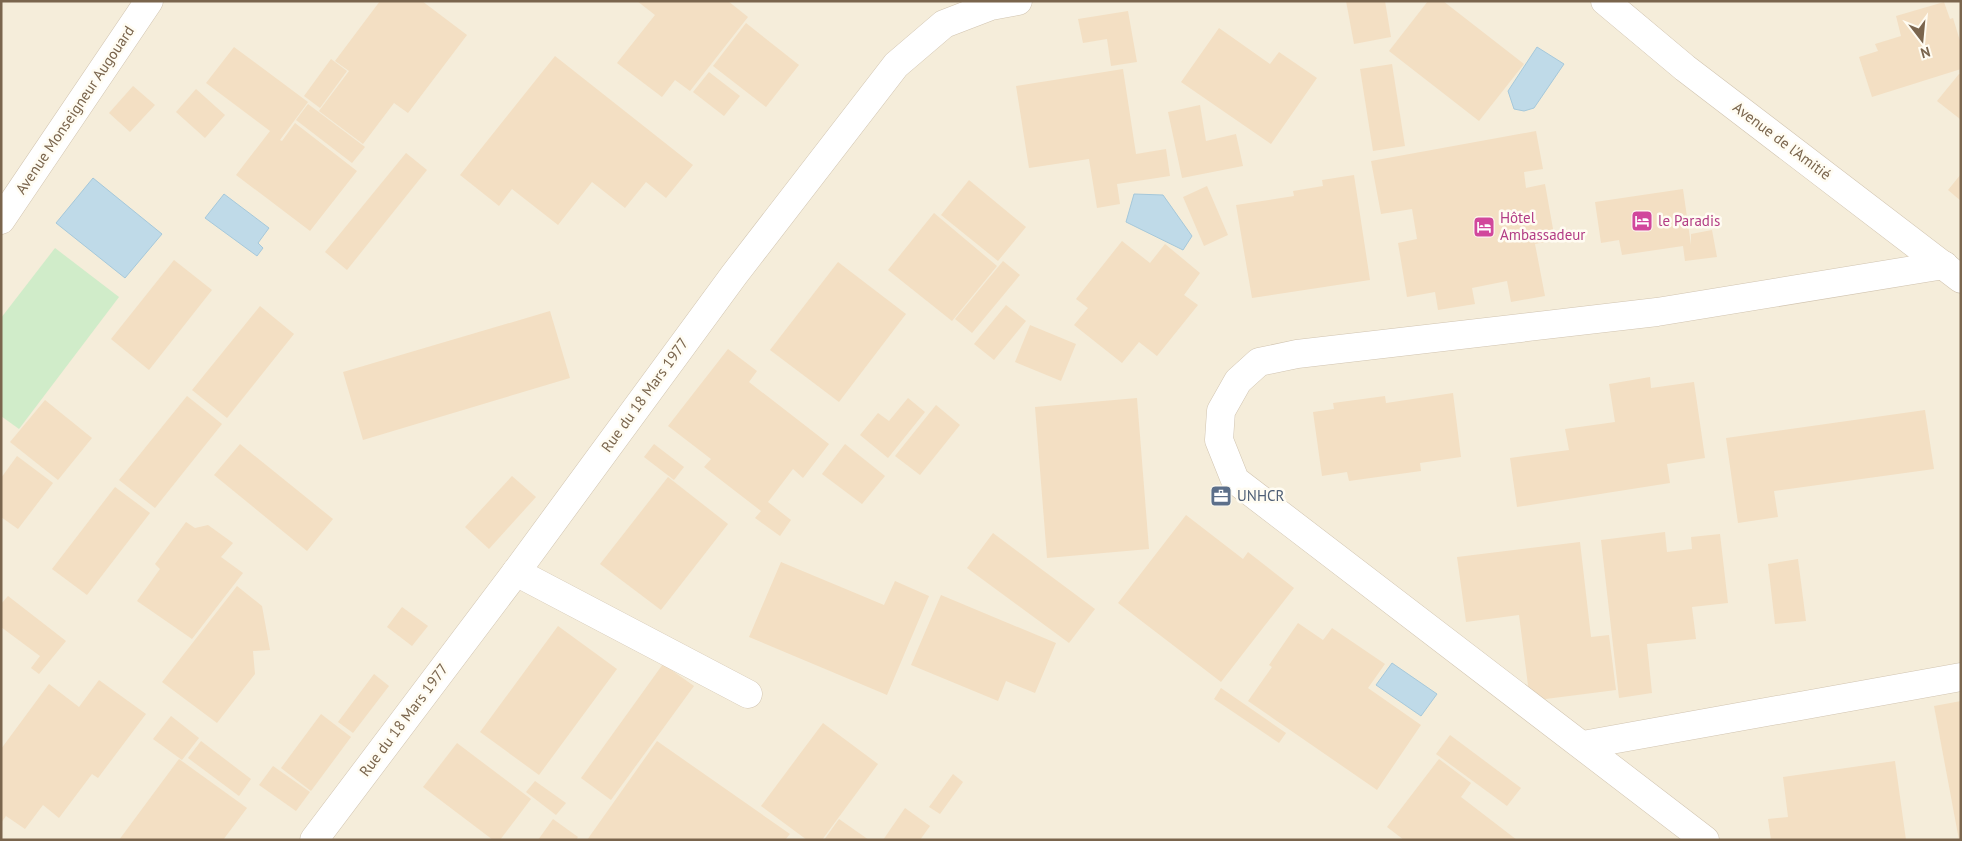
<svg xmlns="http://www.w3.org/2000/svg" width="1962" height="841" viewBox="0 0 1962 841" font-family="'PT Sans',sans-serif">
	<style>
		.residential { fill: #f5edda }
		.green { fill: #d0ecc9 }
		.water { fill: #bfdae8; stroke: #a5c8da }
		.building { fill: #f3dfc3 }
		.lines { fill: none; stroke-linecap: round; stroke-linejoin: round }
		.minor-casing { stroke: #d1c4b0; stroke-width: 29 }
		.minor { stroke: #fff; stroke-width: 28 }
		.labels { text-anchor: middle; stroke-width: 5; stroke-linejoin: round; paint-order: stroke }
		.street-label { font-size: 15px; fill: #7a654d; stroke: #fffcf2 }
		.hotel-label { font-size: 15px; fill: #b23c85; stroke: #fffcf2; text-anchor: start }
		.service-label { font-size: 15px; fill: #4e5e75; stroke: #fffcf2; text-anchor: start }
	</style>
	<rect width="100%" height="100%" fill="#fdf9eb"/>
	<rect class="residential" x="1" y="1" width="1960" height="839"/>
	<path class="green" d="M55,248L119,297L19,429L1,416V318Z"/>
	<g class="water">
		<path d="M1537,47L1564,64L1534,108L1524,111L1514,109L1508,91Z"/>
		<path d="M93,178L162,234L125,278L56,223Z"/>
		<path d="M224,194L269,228L258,243L263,248L257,256L205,218Z"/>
		<path d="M1134,194L1163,195L1192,236L1183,250L1126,222Z"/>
		<path d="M1392,663L1437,694L1421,716L1376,685Z"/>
	</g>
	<g class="building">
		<path d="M380,1H422L467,35L408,113L394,103L363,144L319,111L349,71L335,61Z"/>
		<path d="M637,1H728L748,17L690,91L675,80L662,97L617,63L655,15Z"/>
		<path d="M1346,1H1385L1391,37L1354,44Z"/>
		<path d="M1428,1H1443L1524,64L1479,121L1389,51Z"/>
		<path d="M1944,2L1950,19L1953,18L1961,44V69L1872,97L1859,57L1878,51L1875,44L1901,36L1896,16Z"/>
		<path d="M1128,11L1137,62L1111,66L1107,39L1083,43L1078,19Z"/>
		<path d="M746,23L799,65L766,107L713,66Z"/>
		<path d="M1219,28L1270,64L1279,52L1317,78L1271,144L1181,82Z"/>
		<path d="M234,47L308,102L280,140L282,141L295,123L357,171L310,231L236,175L270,131L206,83Z"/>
		<path d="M555,56L693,165L666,198L646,182L625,208L592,182L558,225L512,189L499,206L460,175Z"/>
		<path d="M331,59L347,71L320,108L304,96Z"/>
		<path d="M1392,64L1405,146L1373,151L1360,69Z"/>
		<path d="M1123,69L1136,154L1166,149L1170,176L1117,184L1120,204L1097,208L1089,159L1029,168L1016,86Z"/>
		<path d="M709,72L740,96L724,116L693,92Z"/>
		<path d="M1959,74L1961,75L1960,119L1937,101Z"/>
		<path d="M133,86L155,105L130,132L109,113Z"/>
		<path d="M196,89L225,115L205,138L176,112Z"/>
		<path d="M308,104L365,147L352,163L296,120Z"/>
		<path d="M1200,105L1206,141L1236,134L1243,166L1182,178L1168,112Z"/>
		<path d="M1536,131L1543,169L1524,172L1526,188L1545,184L1555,240L1535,244L1545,296L1511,302L1507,281L1472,288L1475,304L1438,310L1435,292L1407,297L1398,243L1417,239L1412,209L1381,214L1371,161Z"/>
		<path d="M406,153L427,170L347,270L325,252Z"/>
		<path d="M1961,174V201L1948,190Z"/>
		<path d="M1354,175L1370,280L1252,298L1236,205L1294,196L1293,191L1323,186L1322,180Z"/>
		<path d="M969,180L1026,227L998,261L941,215Z"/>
		<path d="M1207,186L1228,235L1204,246L1183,197Z"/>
		<path d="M1683,189L1691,245V234L1712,230L1717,257L1685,261L1683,246L1622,255L1619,240L1601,243L1595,202Z"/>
		<path d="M934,213L997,266L952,321L888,270Z"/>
		<path d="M1122,241L1150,263L1165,244L1200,273L1184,295L1198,305L1157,356L1139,342L1122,363L1074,325L1088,308L1076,299Z"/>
		<path d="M174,260L212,290L149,370L111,339Z"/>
		<path d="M1003,261L1020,275L972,333L955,319Z"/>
		<path d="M838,262L906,314L839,402L770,350Z"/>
		<path d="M1006,305L1026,321L994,360L974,344Z"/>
		<path d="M260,306L294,334L227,418L192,390Z"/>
		<path d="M550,311L570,378L363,440L343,372Z"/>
		<path d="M1030,325L1076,344L1061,381L1015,362Z"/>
		<path d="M728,349L757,371L749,382L829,444L803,478L793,469L768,502L791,520L780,536L755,518L761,511L704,467L711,459L668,426Z"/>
		<path d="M1650,377L1651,388L1694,382L1705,458L1667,464L1670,483L1517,507L1510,458L1569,450L1565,429L1615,422L1609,384Z"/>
		<path d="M1453,393L1461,457L1420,463L1421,471L1349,481L1347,472L1322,476L1313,412L1334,409L1333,403L1385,396L1386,403Z"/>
		<path d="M187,396L222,424L155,508L119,480Z"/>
		<path d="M908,398L925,412L888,458L860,435L878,413L889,421Z"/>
		<path d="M1137,398L1149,549L1047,558L1035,407Z"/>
		<path d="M45,400L92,438L58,480L10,442Z"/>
		<path d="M936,405L960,425L920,475L895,456Z"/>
		<path d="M1925,410L1934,469L1774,491L1778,517L1738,523L1726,438Z"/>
		<path d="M240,444L333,519L307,551L214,475Z"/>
		<path d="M654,444L684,467L674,480L644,457Z"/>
		<path d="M845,444L885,476L862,504L822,474Z"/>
		<path d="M17,456L53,483L18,529L1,517V478Z"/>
		<path d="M512,476L536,497L489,549L465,527Z"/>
		<path d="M668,477L728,524L661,610L600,564Z"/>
		<path d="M115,487L150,513L87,595L52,569Z"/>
		<path d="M1186,515L1243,559L1248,552L1294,588L1221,682L1118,603Z"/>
		<path d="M186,522L195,528L208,525L233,543L221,557L243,573L192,639L137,601L160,569L155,564Z"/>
		<path d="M1665,532L1667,552L1692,549L1691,537L1720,534L1728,603L1692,607L1696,639L1647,644L1652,693L1619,698L1601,540Z"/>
		<path d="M993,533L1095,609L1069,643L967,568Z"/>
		<path d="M1580,542L1591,637L1609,635L1616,690L1530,701L1519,615L1466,622L1457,557Z"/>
		<path d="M1798,559L1806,621L1775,624L1768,564Z"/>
		<path d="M781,562L884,605L895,581L929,596L887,695L749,637Z"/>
		<path d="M237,586L262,606L270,650L253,651L255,674L217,723L162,682Z"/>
		<path d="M941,595L1056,643L1035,693L1006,681L998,701L911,665Z"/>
		<path d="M8,596L66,641L39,674L31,668L40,656L1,627V604Z"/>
		<path d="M402,607L428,626L412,646L387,627Z"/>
		<path d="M1298,623L1323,640L1332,628L1385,664L1368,688L1421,725L1377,790L1248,701L1272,667L1269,665Z"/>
		<path d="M558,626L617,669L539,775L480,732Z"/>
		<path d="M663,664L694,686L611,800L581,778Z"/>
		<path d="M374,674L389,686L353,733L338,722Z"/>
		<path d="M99,680L146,714L98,778L92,774L59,818L43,805L25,829L6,816L1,823V749L49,684L79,707Z"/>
		<path d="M1221,688L1286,733L1279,743L1214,699Z"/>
		<path d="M1961,701V840H1959L1934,706Z"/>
		<path d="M321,714L351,737L311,791L281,768Z"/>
		<path d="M171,716L199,738L182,760L153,739Z"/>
		<path d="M823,723L878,764L822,840H807L761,806Z"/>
		<path d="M1450,735L1521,788L1507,806L1436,754Z"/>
		<path d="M201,741L251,779L239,796L188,758Z"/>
		<path d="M657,741L790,834L785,840H587Z"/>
		<path d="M457,743L531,799L500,840H493L423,787Z"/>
		<path d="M179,759L247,808L223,840H119Z"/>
		<path d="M1439,759L1471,783L1461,797L1517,840H1404L1387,827Z"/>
		<path d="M1895,761L1906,840H1771L1768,819L1788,817L1783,777Z"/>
		<path d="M273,766L310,792L296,811L259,785Z"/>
		<path d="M953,774L963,782L940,814L929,807Z"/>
		<path d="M535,781L566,803L556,815L526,792Z"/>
		<path d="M905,808L930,826L920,840H883Z"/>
		<path d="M553,819L578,837L576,840H538Z"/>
		<path d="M839,819L869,840H824Z"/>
	</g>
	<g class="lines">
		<g class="minor-casing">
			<g id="minor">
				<path d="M1605,1L1685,68L1961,279"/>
				<path d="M1,220L149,1"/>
				<path d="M516,572L748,694"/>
				<path d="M1583,745L1961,677"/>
				<path d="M314,840L516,572L734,275L896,65L944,24L991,6L1018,1"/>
				<path d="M1705,840L1235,480L1219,440L1221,411L1238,381L1259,362L1297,354L1657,312L1944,265"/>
			</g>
		</g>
		<use href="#minor" class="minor"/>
	</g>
	<defs>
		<g id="hotel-square" transform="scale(1.125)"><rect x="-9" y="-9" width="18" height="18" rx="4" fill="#d1479c" stroke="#fffcf2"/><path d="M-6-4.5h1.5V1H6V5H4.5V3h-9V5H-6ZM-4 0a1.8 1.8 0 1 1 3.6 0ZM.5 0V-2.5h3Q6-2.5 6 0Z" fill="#fff"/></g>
		<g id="office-square" transform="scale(1.125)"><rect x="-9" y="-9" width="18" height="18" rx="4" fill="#5c6f8a" stroke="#fffcf2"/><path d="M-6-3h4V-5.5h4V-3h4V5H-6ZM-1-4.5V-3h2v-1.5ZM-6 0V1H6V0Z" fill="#fff"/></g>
	</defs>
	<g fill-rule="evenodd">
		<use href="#hotel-square" x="1642" y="221"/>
		<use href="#hotel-square" x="1484" y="227"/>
		<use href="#office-square" x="1221" y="496"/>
	</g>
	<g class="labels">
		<g class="street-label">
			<text transform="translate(75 110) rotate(-56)" y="5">Avenue Monseigneur Augouard</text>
			<text transform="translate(1782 141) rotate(37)" y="5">Avenue de l'Amitié</text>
			<text transform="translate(645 395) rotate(-54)" y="5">Rue du 18 Mars 1977</text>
			<text transform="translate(404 720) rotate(-53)" y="5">Rue du 18 Mars 1977</text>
		</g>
		<g class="hotel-label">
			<text x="1500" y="223">Hôtel<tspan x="1500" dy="17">Ambassadeur</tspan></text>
			<text x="1658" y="226">le Paradis</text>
		</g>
		<g class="service-label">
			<text x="1237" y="501">UNHCR</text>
		</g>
	</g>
	<rect width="1962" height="841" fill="none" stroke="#7a654d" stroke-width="5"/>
	<g transform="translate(1922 40) rotate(164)" stroke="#fffcf2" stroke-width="4" paint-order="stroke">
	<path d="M0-4L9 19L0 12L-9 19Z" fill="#7a654d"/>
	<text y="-8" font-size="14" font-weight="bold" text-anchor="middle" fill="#7a654d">N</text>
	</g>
</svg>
